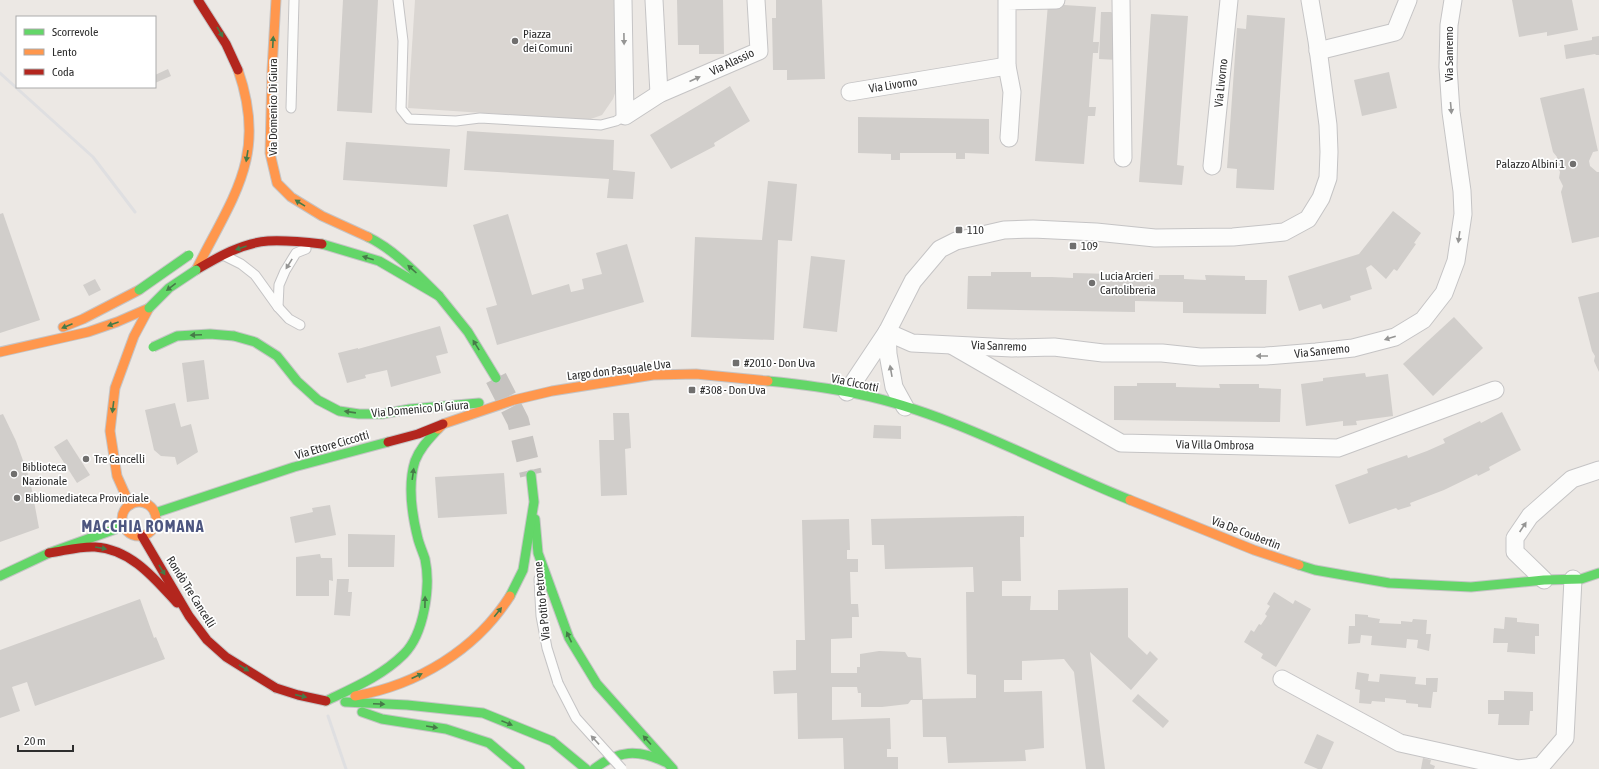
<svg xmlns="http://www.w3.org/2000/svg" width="1599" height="769" viewBox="0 0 1599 769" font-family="'Asap Condensed',sans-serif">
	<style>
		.plaza { fill: #dad6d2 }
		.building { fill: #d1cecb }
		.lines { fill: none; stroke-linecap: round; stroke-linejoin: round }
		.primary-tunnel { stroke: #c6c3c0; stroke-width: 22; stroke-dasharray: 22 11; stroke-linecap: butt }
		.lane-casing { stroke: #c5c4c5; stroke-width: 11 }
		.street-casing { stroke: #c5c4c5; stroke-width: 19 }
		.fast-casing { stroke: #c5c4c5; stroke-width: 11 }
		.slow-casing { stroke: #c5c4c5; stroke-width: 11 }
		.jam-casing { stroke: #c5c4c5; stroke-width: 11 }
		.lane { stroke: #fcfcfb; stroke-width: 9 }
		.street { stroke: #fcfcfb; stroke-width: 17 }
		.fast { stroke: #63d668; stroke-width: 9 }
		.slow { stroke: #ff974d; stroke-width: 9 }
		.jam { stroke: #b3261e; stroke-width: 9 }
		.rail { stroke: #dfdfe1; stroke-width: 3 }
		.lane-bridge-casing { stroke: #c5c4c5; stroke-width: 11; stroke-linecap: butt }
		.fast-bridge-casing { stroke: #c5c4c5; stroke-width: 11; stroke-linecap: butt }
		.jam-bridge-casing { stroke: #c5c4c5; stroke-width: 11; stroke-linecap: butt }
		.lane-bridge { stroke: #fcfcfb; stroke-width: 9 }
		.fast-bridge { stroke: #63d668; stroke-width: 9 }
		.jam-bridge { stroke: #b3261e; stroke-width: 9 }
		.oneway { fill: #467a48 }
		.oneway2 { fill: #959594 }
		.poi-dot { fill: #706f6e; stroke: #fff; stroke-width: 1.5 }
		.labels { text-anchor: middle; stroke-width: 3.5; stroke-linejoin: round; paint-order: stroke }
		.poi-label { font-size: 12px; fill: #2e2e2e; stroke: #fff; text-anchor: start }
		.street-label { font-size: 12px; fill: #2e2e2e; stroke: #fff }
		.district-label { font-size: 16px; font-weight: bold; letter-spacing: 1px; fill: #4d5680; stroke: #fff }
	</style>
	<rect width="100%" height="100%" fill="#ece8e4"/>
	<path class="plaza" d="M415,0H617V88L613,99L602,115L588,120L408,108Z"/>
	<g class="building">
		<path d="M343,0H378L372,113L337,111Z"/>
		<path d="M677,0H723L724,54H699V45H678Z"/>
		<path d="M776,0H822L825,79L787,80V70H773L772,18H776Z"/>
		<path d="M1512,0H1572L1578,30L1547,36V32L1519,37Z"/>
		<path d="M1048,4L1096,7L1093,42H1099L1098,53H1093L1089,107H1096L1095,116H1088L1084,164L1035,161Z"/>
		<path d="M1101,12H1111L1119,17L1118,60L1099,59Z"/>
		<path d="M1151,14L1188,16L1177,165L1184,166L1182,185L1139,182Z"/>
		<path d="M1247,15L1285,18L1274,190L1236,188L1237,169L1227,168L1237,28L1246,29Z"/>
		<path d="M1599,36V55H1596L1595,54L1566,59L1564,45L1592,40V37Z"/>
		<path d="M168,69L171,76L155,83V75Z"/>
		<path d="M1389,72L1397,108L1362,116L1354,80Z"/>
		<path d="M730,86L750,121L714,143L715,146L671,169L650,135Z"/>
		<path d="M1584,88L1598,151L1593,152L1589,161L1590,166L1597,172H1599V237L1572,243L1561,192L1563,186L1559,178L1560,172L1556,163L1557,157L1553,152L1540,98Z"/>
		<path d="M858,117L989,119V154L965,153V159H956V153H900V160H891V154L858,153Z"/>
		<path d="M467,131L614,140L613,170L635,172L633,199L607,198L609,179L464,170Z"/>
		<path d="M346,142L450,149L447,187L343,180Z"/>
		<path d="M768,181L797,184L792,241L778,240L774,340L691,337L695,237L762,240Z"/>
		<path d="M1393,211L1421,233L1414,243L1416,244L1397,271L1394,269L1386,279L1371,265L1366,268L1372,289L1350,296L1351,300L1323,309L1321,304L1299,311L1288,276L1359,254Z"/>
		<path d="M3,213L40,320L0,333V214Z"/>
		<path d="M508,214L532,295L569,284L571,292L584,289L582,279L602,274L596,253L627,244L644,302L497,345L486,308L497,305L473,225Z"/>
		<path d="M811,256L845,260L837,332L803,328Z"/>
		<path d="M991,272H1031V277H1052L1073,278V273L1113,274V278L1159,279V275H1184V279L1206,280L1205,275L1245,276V280H1267L1266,314L1183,313V302L1135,301V312L967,309L968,276H991Z"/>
		<path d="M95,279L101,290L89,296L83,285Z"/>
		<path d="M1599,292V372L1594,361L1595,356L1592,351L1578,297Z"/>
		<path d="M1454,317L1483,348L1433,396L1403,364Z"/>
		<path d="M440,326L448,353L436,356L441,373L391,387L387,370L365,375L366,378L347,383L338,353L358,348V349Z"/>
		<path d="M204,360L209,399L187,402L182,363Z"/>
		<path d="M1365,373L1366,377L1388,374L1393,416L1356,421L1357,425L1343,426V421L1306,426L1301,384L1323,381V378Z"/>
		<path d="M1137,383H1176V387L1220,388L1219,384H1259V388L1281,389L1280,422L1114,420V386H1137Z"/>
		<path d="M175,403L181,427L191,424L198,452L177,465L175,457L161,456L154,450L145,410Z"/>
		<path d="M1502,412L1521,450L1489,467L1490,470L1478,476L1477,474L1444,490L1410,503L1411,506L1398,510L1396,508L1349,524L1335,485L1368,473L1367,469L1407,455L1408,458L1427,451L1445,443L1443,439L1480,421L1481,423Z"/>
		<path d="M613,413H629L631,448L625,449L627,495L601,496L599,440H614Z"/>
		<path d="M3,414L16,441L30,480L39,528L0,542V415Z"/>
		<path d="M874,425L901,426V439L873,438Z"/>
		<path d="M67,439L90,475L77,483L54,447Z"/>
		<path d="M504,473L507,514L438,518L435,477Z"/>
		<path d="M330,505L336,535L295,543L290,517L313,512L312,508Z"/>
		<path d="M1024,516V537H1020L1021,581H1002V596H1031L1030,610H1058V590L1128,588V637L1147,655L1150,651L1158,659L1131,690L1090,652L1105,769H1086L1074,672L1064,659L1022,661V680H1004V692L1042,691L1044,748L1025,750L1026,761L948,763L946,737H923L922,700H911L908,704L882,707H861V693H858L857,687H832V720L890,718L891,749H887V757H898V769H844L843,738L798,739L797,693L774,694L773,671L796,670V640H805L802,520L849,519L850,550H847V559H858V572H850L851,604H858L859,617H852V638L831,639V673H857V667H860V654L879,651L905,652L908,657L921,658L923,699L976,698V675L967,674L966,592H974L973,567L885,569L884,545H872L871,519Z"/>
		<path d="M348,534L395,535L394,567H348Z"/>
		<path d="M320,554L321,558H332L333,581L329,580V596H296V557Z"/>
		<path d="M337,579H349L348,592H352L350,616L334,615Z"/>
		<path d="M1274,592L1293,604L1295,600L1311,609L1276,667L1261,658L1263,654L1244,642L1251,630L1254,632L1259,624L1261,625L1267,616L1265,614L1270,606L1267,604Z"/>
		<path d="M140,599L154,638L156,637L165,659L35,706L27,682L12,687L20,711L0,718V650Z"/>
		<path d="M1355,614L1368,615V617L1380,619L1379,623L1401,624V621L1412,622L1413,619L1427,620L1426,634H1431L1429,651L1417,648L1418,640L1407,639L1406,648L1371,645L1372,636L1361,635L1360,643L1348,644L1349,626H1355Z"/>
		<path d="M1505,617L1517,618V622L1539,624V636H1535V654L1507,652L1508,643H1493L1494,628L1504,629Z"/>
		<path d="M1357,672L1369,674L1368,681L1379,682L1380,674L1416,677L1415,684L1426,685V678H1438L1437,692H1433L1431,708L1418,707V704L1406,703V700L1385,698V702L1372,701L1371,704L1359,703L1360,690L1355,689Z"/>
		<path d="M1504,691L1533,692V711H1530L1529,725H1498L1499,714H1488V700H1504Z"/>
		<path d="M1138,694L1169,721L1163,728L1132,701Z"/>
		<path d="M1317,734L1334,742L1322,769H1318L1304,763Z"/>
		<path d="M1423,758L1431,760L1430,764L1435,766L1434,769H1421Z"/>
	</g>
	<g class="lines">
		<path class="primary-tunnel" d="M496,378L518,421L531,475"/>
		<g class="lane-casing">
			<g id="lane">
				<path d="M398,0L403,41L401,109L409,119L456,121L480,118L601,125L616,121L625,116"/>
				<path d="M291,108L294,0"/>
				<path d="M225,256L241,264L255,275L278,307L279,285L285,271L296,253L306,249"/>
				<path d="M278,307L289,319L300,325"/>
				<path d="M539,579L541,616L547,648L558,683"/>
			</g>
		</g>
		<g class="street-casing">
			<g id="street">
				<path d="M623,0L625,116L659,94L759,51L756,0"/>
				<path d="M654,0L659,94"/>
				<path d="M1121,0L1123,158"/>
				<path d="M1318,51L1395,32L1408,0"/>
				<path d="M850,92L1007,66"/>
				<path d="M1009,138L1012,92L1007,66V1L1056,0"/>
				<path d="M1212,166L1229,0"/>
				<path d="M887,332L912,343L1012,348L1054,347L1103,353H1162L1200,357L1266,356L1316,352L1353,348L1395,337L1423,320L1444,293L1456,261L1463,214L1462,191L1451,112L1448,67L1449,25L1453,0"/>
				<path d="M887,332L888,354L894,387L905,407"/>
				<path d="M953,346L1121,443L1338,448L1495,390"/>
				<path d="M847,392L887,332L913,281L940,249L956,241L1004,230L1033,229L1096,232L1155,238L1233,237L1284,232L1308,219L1321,198L1328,178L1329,152L1328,125L1317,41L1310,0"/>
				<path d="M1544,580L1515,552V538L1530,516L1572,479L1599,470"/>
				<path d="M1282,679L1400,743L1518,769L1541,766L1565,738L1573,579"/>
			</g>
		</g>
		<g class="fast-casing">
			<g id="fast">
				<path d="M368,237C395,250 418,275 439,296"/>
				<path d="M322,244L379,261L439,296L468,332L496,378"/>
				<path d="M234,336L255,342L277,356L297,381L318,400L339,411L359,414H382L410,409L479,403"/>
				<path d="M768,381C798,384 829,388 858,394C951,413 1042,465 1130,500"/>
				<path d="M155,513L294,467L388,442"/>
				<path d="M535,519L538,553L569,638L597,684L673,769"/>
				<path d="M1299,565L1315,570L1389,583L1471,587L1544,580L1581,579L1599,573"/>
				<path d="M0,576L49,553L124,526"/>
				<path d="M510,596L523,570L534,502L531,475"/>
				<path d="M326,701C353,688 382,676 404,654C424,634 431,587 425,559C423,553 420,546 418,539C412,515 407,486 415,461C420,448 429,439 438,429"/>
				<path d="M345,702L407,705L483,713L552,741L586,769"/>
				<path d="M362,712L382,719L446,729L489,743L520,769"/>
				<path d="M594,769C618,750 638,749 665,762"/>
			</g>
		</g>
		<g class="slow-casing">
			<g id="slow">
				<path d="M276,0L272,70L270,153L277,183L291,197L322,216L368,237"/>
				<path d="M196,270C233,196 268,156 238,70"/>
				<path d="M63,327L83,319L139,290"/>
				<path d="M0,352L88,332L117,322L149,308"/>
				<path d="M438,429L443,424L514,400L552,391L653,375L696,374L768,381"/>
				<path d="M1130,500L1254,550L1299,565"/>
				<circle cx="139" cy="519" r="17"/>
				<path d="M130,505L117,476L110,431L115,388L134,336L149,308"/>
				<path d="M355,696C417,685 476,650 510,596"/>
			</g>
		</g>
		<g class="jam-casing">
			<g id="jam">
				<path d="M198,0L226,44L238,70"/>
				<path d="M196,270C218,257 242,243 268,241C285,240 305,242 322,244"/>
				<path d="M388,442L418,434L443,424"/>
				<path d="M142,536L189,616L207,640L226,657L276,688"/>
				<path d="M49,553C64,551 80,546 95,547C131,549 155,579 177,603"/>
			</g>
		</g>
		<use href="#lane" class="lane"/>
		<use href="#street" class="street"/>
		<use href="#fast" class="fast"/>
		<use href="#slow" class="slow"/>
		<use href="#jam" class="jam"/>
		<g class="rail">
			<path d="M0,73L93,157L135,212"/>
			<path d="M328,716L346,769"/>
		</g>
		<g class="lane-bridge-casing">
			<path id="lane-bridge" d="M558,683L576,718L622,769"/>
		</g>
		<g class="fast-bridge-casing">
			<g id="fast-bridge">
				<path d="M139,290L189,255"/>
				<path d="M149,308L169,288L196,270"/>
				<path d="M153,347L177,336L210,334L234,336"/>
			</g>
		</g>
		<g class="jam-bridge-casing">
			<path id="jam-bridge" d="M276,688L298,695L326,701"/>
		</g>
		<use href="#lane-bridge" class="lane-bridge"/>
		<use href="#fast-bridge" class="fast-bridge"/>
		<use href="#jam-bridge" class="jam-bridge"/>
	</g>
	<defs><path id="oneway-solid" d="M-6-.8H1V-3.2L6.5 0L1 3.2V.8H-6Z"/></defs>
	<g class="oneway">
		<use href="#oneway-solid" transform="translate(220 32) rotate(60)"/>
		<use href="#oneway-solid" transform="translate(273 42) rotate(-87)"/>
		<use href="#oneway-solid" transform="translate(247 156) rotate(99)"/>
		<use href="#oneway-solid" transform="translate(300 203) rotate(-148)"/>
		<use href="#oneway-solid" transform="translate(241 248) rotate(161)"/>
		<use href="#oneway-solid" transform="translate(368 258) rotate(-163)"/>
		<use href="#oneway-solid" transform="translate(412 269) rotate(-138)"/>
		<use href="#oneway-solid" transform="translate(171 287) rotate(142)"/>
		<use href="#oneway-solid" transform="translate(113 324) rotate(160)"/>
		<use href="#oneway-solid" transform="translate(67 326) rotate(157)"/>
		<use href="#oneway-solid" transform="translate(196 335) rotate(177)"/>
		<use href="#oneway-solid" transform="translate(476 345) rotate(-122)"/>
		<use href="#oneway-solid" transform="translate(113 407) rotate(97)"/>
		<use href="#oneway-solid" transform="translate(350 412) rotate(-172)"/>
		<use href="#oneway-solid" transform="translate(413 474) rotate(-82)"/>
		<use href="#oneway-solid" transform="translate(101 548) rotate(10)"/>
		<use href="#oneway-solid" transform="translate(162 570) rotate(59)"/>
		<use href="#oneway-solid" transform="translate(425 602) rotate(-89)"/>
		<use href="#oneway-solid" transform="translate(498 612) rotate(-51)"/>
		<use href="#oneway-solid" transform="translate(569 637) rotate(-115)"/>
		<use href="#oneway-solid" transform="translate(244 668) rotate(32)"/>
		<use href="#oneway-solid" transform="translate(417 676) rotate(-25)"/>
		<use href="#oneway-solid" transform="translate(301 696) rotate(13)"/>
		<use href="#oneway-solid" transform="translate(379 704) rotate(3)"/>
		<use href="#oneway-solid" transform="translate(507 723) rotate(22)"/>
		<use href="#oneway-solid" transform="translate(432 727) rotate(9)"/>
		<use href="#oneway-solid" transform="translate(647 740) rotate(-132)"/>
	</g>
	<g class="oneway2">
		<use href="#oneway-solid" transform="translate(624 39) rotate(89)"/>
		<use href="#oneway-solid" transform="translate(695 79) rotate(-24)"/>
		<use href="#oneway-solid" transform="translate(1451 108) rotate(85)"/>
		<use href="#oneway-solid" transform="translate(1459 237) rotate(98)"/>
		<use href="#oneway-solid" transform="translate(289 264) rotate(122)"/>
		<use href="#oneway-solid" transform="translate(1390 338) rotate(163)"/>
		<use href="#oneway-solid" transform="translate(1262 356) rotate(180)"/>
		<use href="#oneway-solid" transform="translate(891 371) rotate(-100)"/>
		<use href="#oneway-solid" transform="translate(1523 527) rotate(-56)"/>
		<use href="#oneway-solid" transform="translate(595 740) rotate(-133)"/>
	</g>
	<g class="poi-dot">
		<circle cx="515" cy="41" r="4"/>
		<circle cx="1573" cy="164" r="4"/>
		<rect x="955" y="226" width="8" height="8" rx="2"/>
		<rect x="1069" y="242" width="8" height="8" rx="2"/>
		<circle cx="1092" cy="283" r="4"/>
		<rect x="732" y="359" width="8" height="8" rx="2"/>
		<rect x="688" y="386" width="8" height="8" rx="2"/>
		<circle cx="86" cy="459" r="4"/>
		<circle cx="14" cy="474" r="4"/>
		<circle cx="17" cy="498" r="4"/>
	</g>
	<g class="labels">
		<g class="poi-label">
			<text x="523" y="38">Piazza<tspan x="523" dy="14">dei Comuni</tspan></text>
			<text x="1565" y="168" text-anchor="end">Palazzo Albini 1</text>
			<text x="967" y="234">110</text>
			<text x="1081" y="250">109</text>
			<text x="1100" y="280">Lucia Arcieri<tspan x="1100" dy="14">Cartolibreria</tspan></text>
			<text x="744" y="367">#2010 - Don Uva</text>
			<text x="700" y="394">#308 - Don Uva</text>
			<text x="94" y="463">Tre Cancelli</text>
			<text x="22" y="471">Biblioteca<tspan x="22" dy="14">Nazionale</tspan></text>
			<text x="25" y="502">Bibliomediateca Provinciale</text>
		</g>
		<g class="street-label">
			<text transform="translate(1449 54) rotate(-90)" y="4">Via Sanremo</text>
			<text transform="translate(732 62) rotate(-25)" y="4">Via Alassio</text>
			<text transform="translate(1221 83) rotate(-84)" y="4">Via Livorno</text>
			<text transform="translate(893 85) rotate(-9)" y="4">Via Livorno</text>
			<text transform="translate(273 107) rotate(-90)" y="4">Via Domenico Di Giura</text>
			<text transform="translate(999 346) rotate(2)" y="4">Via Sanremo</text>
			<text transform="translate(1322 351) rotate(-6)" y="4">Via Sanremo</text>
			<text transform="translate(619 370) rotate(-7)" y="4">Largo don Pasquale Uva</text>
			<text transform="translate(855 383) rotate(12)" y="4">Via Ciccotti</text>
			<text transform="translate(420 409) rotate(-5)" y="4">Via Domenico Di Giura</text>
			<text transform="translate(332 445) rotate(-16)" y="4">Via Ettore Ciccotti</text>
			<text transform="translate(1215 445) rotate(1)" y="4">Via Villa Ombrosa</text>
			<text transform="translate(1246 533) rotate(21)" y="4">Via De Coubertin</text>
			<text transform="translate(191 592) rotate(58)" y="4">Rondò Tre Cancelli</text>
			<text transform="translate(542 601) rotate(-96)" y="4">Via Potito Petrone</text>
		</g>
		<g class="district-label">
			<text x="143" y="532">MACCHIA ROMANA</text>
		</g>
	</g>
	<rect x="16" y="16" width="140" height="72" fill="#ffffff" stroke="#ababab"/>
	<rect x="24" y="29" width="20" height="6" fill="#63d668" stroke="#ababab"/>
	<text x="52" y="36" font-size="12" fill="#2e2e2e">Scorrevole</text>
	<rect x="24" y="49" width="20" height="6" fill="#ff974d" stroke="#ababab"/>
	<text x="52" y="56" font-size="12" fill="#2e2e2e">Lento</text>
	<rect x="24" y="69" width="20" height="6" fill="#b3261e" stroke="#ababab"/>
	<text x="52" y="76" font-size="12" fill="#2e2e2e">Coda</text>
	<path d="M18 745v6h55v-6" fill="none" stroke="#2e2e2e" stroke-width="2"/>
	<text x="24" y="745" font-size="12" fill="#2e2e2e" stroke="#ffffff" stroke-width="3" paint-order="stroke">20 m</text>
</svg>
